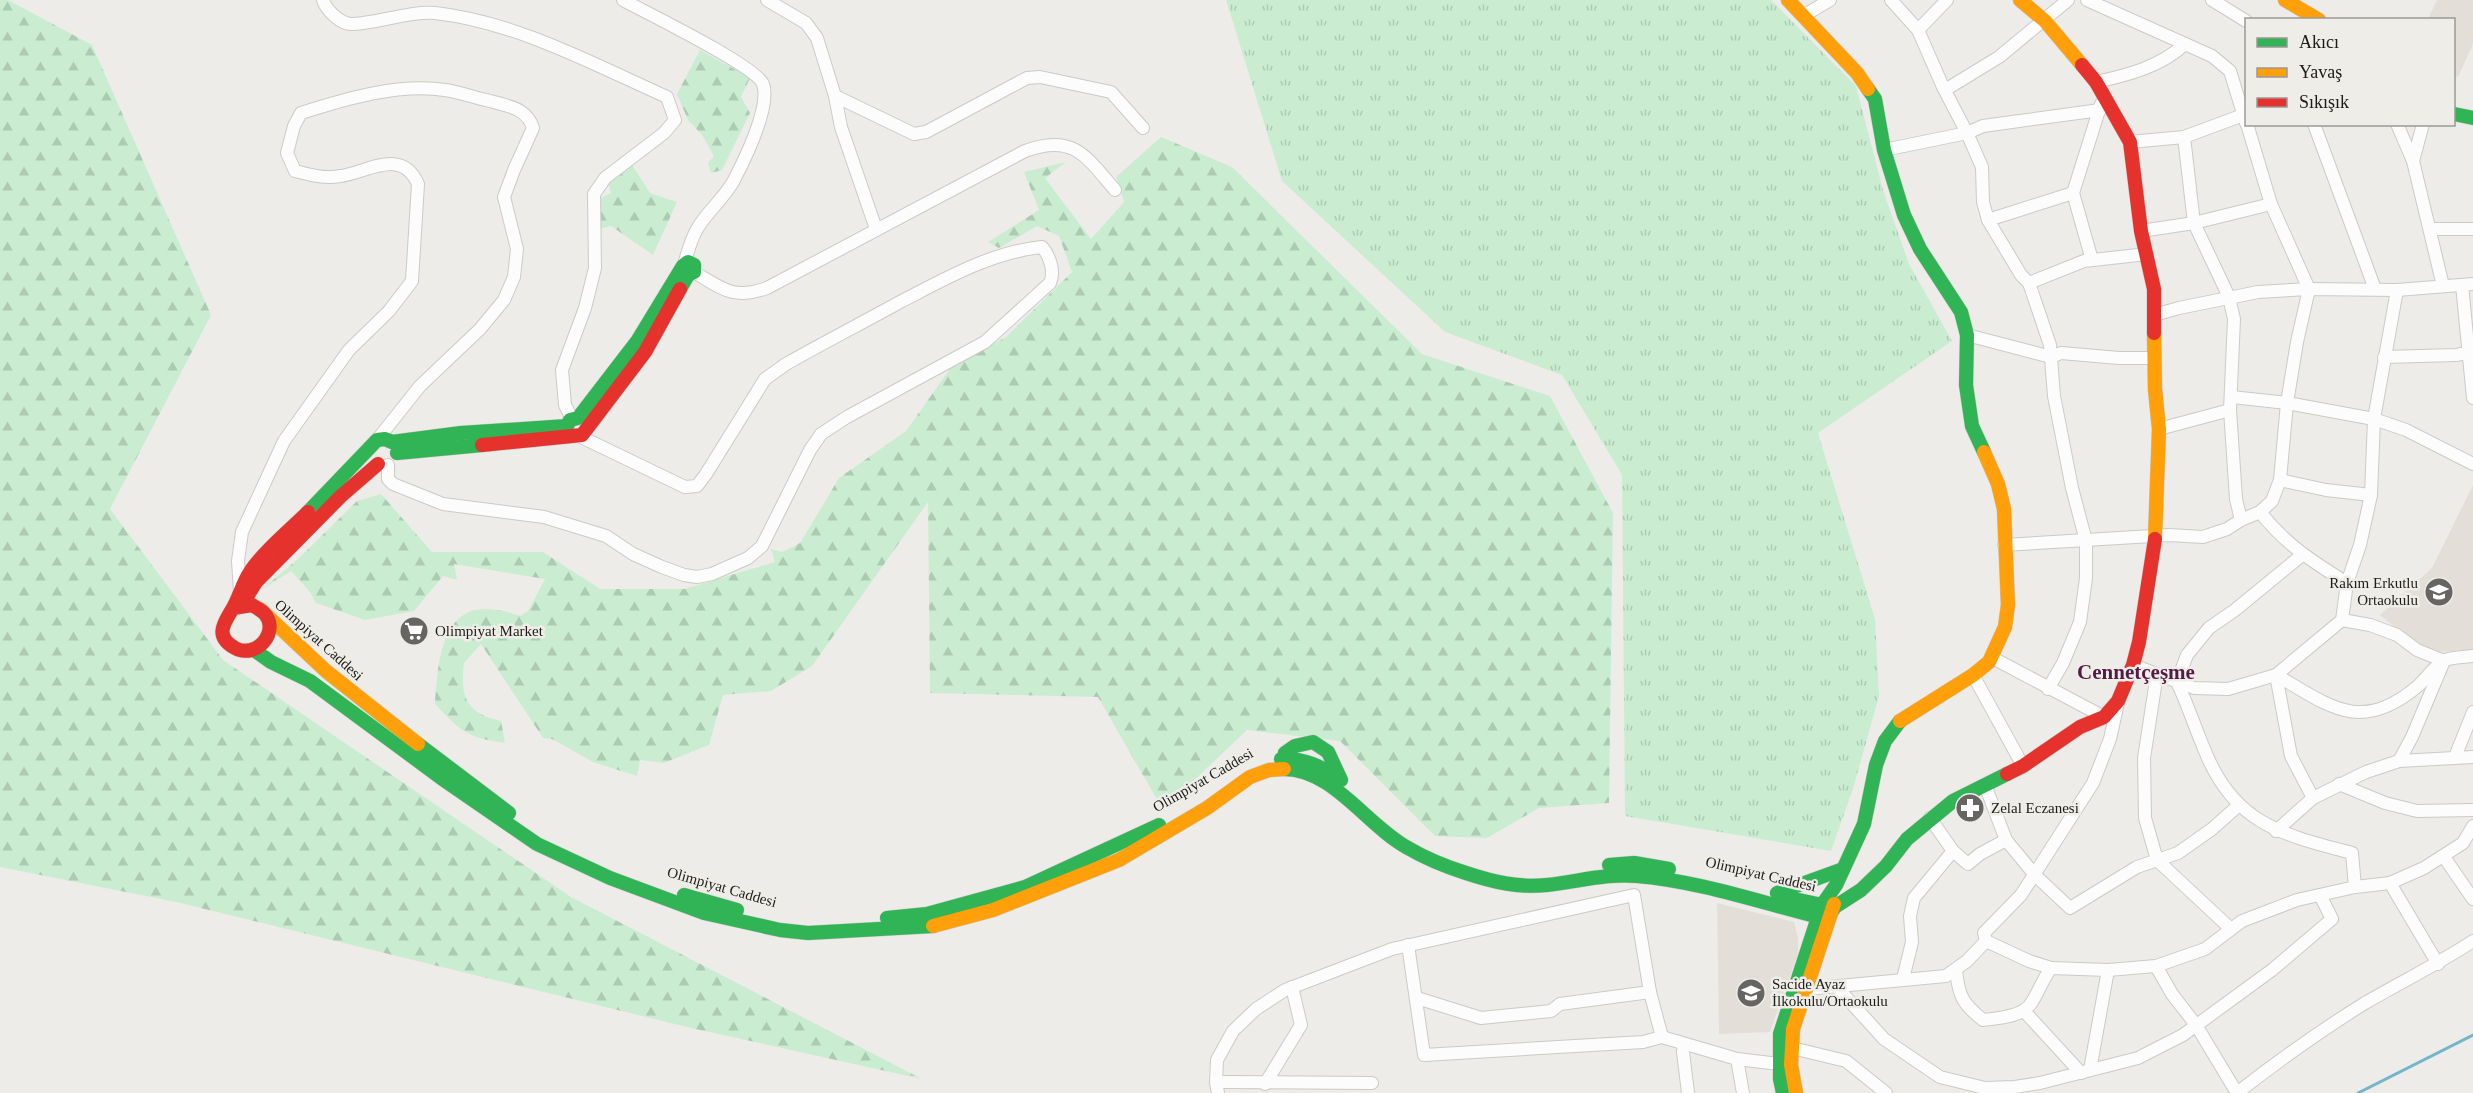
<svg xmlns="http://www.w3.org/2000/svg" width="2473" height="1093" viewBox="0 0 2473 1093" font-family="Georgia,serif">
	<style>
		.built { fill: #e3dfd8 }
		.grass { fill: url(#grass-tufts) }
		.forest { fill: url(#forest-firs) }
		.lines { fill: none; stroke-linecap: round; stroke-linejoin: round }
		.stream { stroke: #74b5ca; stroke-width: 3 }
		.street-casing { stroke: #cbcac7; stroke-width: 14 }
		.fast-casing { stroke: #cbcac7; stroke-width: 15 }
		.slow-casing { stroke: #cbcac7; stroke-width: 15 }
		.jam-casing { stroke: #cbcac7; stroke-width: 15 }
		.street { stroke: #fcfcfc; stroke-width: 12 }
		.fast { stroke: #30b455; stroke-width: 14 }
		.slow { stroke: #ff9f0a; stroke-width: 14 }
		.jam { stroke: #e5322d; stroke-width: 14 }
		.labels { text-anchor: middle; stroke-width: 5; stroke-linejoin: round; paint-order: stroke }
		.poi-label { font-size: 15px; fill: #1d1c1a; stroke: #efede8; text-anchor: start }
		.street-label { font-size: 15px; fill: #1d1c1a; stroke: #efede8 }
		.district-label { font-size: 21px; font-weight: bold; fill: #541b45; stroke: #efede8 }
	</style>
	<defs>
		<pattern id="grass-tufts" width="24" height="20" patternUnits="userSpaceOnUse" patternTransform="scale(1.5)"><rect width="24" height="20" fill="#caedd1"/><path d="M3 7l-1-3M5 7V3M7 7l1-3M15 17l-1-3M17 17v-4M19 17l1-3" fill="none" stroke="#adcbb3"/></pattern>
		<pattern id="forest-firs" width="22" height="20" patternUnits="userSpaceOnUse" patternTransform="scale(1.5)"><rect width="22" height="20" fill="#caedd1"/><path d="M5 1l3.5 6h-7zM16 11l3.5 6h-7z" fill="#adcbb3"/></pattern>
	</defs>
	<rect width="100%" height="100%" fill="#eeece9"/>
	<g class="built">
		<path d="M2437,0H2473V44L2458,77L2454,75V20L2428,19Z"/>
		<path d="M2473,485V650L2434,652L2412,641L2380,615L2432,568Z"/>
		<path d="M1717,903L1794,922L1798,938V954L1770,1032L1719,1034Z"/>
	</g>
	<path class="grass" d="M1226,0H1771L1856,86L1883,190L1909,264L1952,341L1818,433L1875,619L1879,696L1853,789L1831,851L1625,816L1622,475L1562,375L1445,332L1282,181Z"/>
	<g class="forest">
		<path d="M0,0H8L92,45L211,315L110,509L223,660L571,897L922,1079L691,1028L176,902L0,867Z"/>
		<path d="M700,50L750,78L741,97L750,113L722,170L711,173L708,163L714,156L702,135L688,120L677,94Z"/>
		<path d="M1161,137L1232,167L1422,354L1550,396L1613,513L1609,803L1539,808L1487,838L1435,836L1340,741L1247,730L1163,810L1098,697L930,693L928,502L812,666L771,691L723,695L709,745L664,763L640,760L637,776L593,762L552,739L543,738L481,644L464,663C460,697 466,713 501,721L505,743C468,738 460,731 435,704C439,646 445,589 520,616L528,611L545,579L454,564L457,580L443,576L414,611L365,620L316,603L310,592L291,571L261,590L299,558L357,501L381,494L432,552H543L600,589H684L775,562L771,549L782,552L800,543L839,478L906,431L952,366L1006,337L1072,272L1059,236L1037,226L999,248L988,242L1039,210L1024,172L1066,162L1045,178L1091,239L1124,202L1116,177Z"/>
		<path d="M631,163L650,193L677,202L653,255L611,226L599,229L597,200L611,193L607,180Z"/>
	</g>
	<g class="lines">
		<path class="stream" d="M2358,1093L2473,1035"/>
		<g class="street-casing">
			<g id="street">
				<path d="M323,0C326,10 341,25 353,24C380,23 408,11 435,13C516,22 593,64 667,97L675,120L664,133L605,178L594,194L595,268L585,308L562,370L565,405L572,419"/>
				<path d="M623,0C645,12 756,66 763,84C771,107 744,161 733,182C723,199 707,212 697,229C690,241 687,255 683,268"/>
				<path d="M767,0L806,23L817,38L835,96L841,127L876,229"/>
				<path d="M1891,0L1918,30L1943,87L1967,133L1982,167L1983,202L1988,220L2021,275L2029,283L2050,345L2054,396L2072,488L2086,541V578L2080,622L2063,663L2048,689"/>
				<path d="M2087,0L2212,56L2230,71L2246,123"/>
				<path d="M2212,0L2246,21"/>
				<path d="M1803,16L1830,0"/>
				<path d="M1918,30L1947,0"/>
				<path d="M2096,82C2128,75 2160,67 2185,44"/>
				<path d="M1945,90L1999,57L2068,0"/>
				<path d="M835,96L914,134L926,132L1027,78L1040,77L1111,92L1143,128"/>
				<path d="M2314,124L2375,289"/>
				<path d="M2397,124L2413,161L2443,286"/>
				<path d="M2184,137L2194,223L2229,297L2234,319L2230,410L2236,499L2241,520"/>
				<path d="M2130,142L2184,137L2246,114"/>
				<path d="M1884,150L1967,133L1983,126L2100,110"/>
				<path d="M2413,161L2423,124"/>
				<path d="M1988,220L2073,193"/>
				<path d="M2431,229H2473"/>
				<path d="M2141,231L2194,223L2271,204"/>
				<path d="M2092,260L2073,193L2101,104"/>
				<path d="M694,272C723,289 733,300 767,288L1025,151C1073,133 1086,156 1115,190"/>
				<path d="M2029,283L2084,261L2147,254"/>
				<path d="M2462,285L2473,398"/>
				<path d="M2154,315L2179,308L2258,292L2309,289L2397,290L2473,284"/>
				<path d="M1967,335L2051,357L2061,353L2119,358H2154"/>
				<path d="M2384,357L2456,355L2473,352"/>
				<path d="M2232,397L2287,403L2374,419L2406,430L2473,464"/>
				<path d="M2159,429L2230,410"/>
				<path d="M388,465V479L393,484L443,504L544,517L606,536L633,554L662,567L684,575L697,577L712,574L748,558L762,546L810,450L821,434L847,417L985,342L1050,283C1055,272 1050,256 1042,247C991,252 945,279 900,302C862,323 823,343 786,364L765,379L706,474L697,486L685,487L579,436"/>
				<path d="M2280,480L2326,490L2371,495"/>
				<path d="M2260,512C2285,544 2313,562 2347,583"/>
				<path d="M2004,545L2169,535L2203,537L2227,529L2241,520L2260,512L2272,501L2280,480L2287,403L2297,342L2309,289L2271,204L2247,124"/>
				<path d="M2302,555L2235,610L2209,628L2187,655L2177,682C2188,705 2195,728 2205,751C2234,824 2283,835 2352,853L2355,887"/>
				<path d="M240,591L238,561L242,532L284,441L349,350L389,311L412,281L418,184C402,147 368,172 341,176C325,179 310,175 295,171L287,153L294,126L301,113C345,99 398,83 445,90C460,92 475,98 490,101C508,106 527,108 533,128L514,170L504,197L517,249L514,277L504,300L480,329L420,386L377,440"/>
				<path d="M2342,620L2370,625L2397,635L2417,650L2444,661L2412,737L2399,761"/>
				<path d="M1991,657L2104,717"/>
				<path d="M2133,665L2194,688L2228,689L2276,675L2342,620L2347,583L2360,545L2371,495L2374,419L2397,290"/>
				<path d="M2157,674L2144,758L2145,818L2157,860L2231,929"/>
				<path d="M1973,675L2023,766"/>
				<path d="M2455,757L2473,712"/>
				<path d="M2339,784L2385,803L2417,811L2473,810"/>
				<path d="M1985,785L2006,840L2035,875L2070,908L2137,867L2178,853L2212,829L2239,805"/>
				<path d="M2313,798L2291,756L2276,675C2331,707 2361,734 2418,686C2426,679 2436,664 2445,660C2453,657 2465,657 2473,656"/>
				<path d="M2276,831L2313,798L2366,772L2399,761L2473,757"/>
				<path d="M1953,851L1968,864L1980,854L2006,840"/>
				<path d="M2444,857L2473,899"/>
				<path d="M2390,883L2438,964"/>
				<path d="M1986,941L2029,961L2051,968"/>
				<path d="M1408,945L1424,1055L1643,1042L1662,1037"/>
				<path d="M2156,966L2172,994L2196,1025L2237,1093"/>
				<path d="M1956,971C1959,997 1963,1004 1983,1020C1999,1018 2023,1017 2032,1002C2039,991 2043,979 2051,968L2108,970L2156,966L2205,949L2242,921L2297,900L2355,887L2390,883L2424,868L2463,843L2473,826"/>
				<path d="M1903,979L1912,942L1910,916L1914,898L1953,851L1930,818"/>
				<path d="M1836,986L1884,1039L1940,1077L1985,1088L2015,1087L2040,1083L2138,1058L2183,1035L2272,970L2332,919L2320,895"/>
				<path d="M1807,989L1946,976L1967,961L1986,941L1984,933L2021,895L2093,783L2110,739L2118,703"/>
				<path d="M1417,998L1481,1018L1551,1011L1560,1004L1650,992"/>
				<path d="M2024,1011L2081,1073"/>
				<path d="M1684,1044L1683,1052L1688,1093"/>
				<path d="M1792,1048L1846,1061L1886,1093"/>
				<path d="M1737,1059L1779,1064"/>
				<path d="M2090,1070L2108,970"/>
				<path d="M1216,1082L1372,1083"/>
				<path d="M1265,1084L1301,1025L1292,987"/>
				<path d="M1218,1093L1216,1082L1217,1060L1233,1031L1256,1009L1285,990L1392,949L1634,895L1650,992L1662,1037L1737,1059L1743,1093"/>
				<path d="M2237,1093C2278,1061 2320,1031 2365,1003C2401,982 2438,964 2473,941"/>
			</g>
		</g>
		<g class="fast-casing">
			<g id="fast">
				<path d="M1868,89L1875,99L1884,150L1904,215L1920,249L1961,312L1967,335L1966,385L1972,426L1984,452"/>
				<path d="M2454,114L2473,118"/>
				<path d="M397,453L482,445"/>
				<path d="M308,512L377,440L385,439L392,442L461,433L567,426L570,420L578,418L638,340L683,266L688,262L694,265V272L688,275L680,289"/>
				<path d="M254,650L271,662L310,681L444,780L537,844L610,878L704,913L780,930L808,933L933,926"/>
				<path d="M418,744L509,813"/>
				<path d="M1281,759C1304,758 1321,766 1340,779"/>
				<path d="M1292,765L1287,761L1285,753L1295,746L1313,742L1328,752L1341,780"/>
				<path d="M1284,769C1333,769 1366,825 1408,848C1425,858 1447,867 1466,873C1493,882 1519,888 1547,885C1577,882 1607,873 1637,876C1698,881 1759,902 1819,917L1861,890L1886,866L1907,839L1953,801L2007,774"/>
				<path d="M1609,865L1634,863L1669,869"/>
				<path d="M1777,893L1843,869"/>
				<path d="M684,895L737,910"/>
				<path d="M1785,897L1822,905L1833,910"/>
				<path d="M887,918L927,914L1025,887L1159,825"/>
				<path d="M1783,1093L1780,1079V1034L1822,905L1836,885L1864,824L1876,765L1885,741L1900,721"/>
			</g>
		</g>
		<g class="slow-casing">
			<g id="slow">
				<path d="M1788,0L1857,73L1868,89"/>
				<path d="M2020,0L2045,21L2082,65"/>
				<path d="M2285,0L2319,20"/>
				<path d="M2154,333L2155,389L2159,429L2155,539"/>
				<path d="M260,609L326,671L418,744"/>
				<path d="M1900,721L1973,675L1989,662L2005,627L2008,605L2004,509L1998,484L1984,452"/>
				<path d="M933,926L993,910L1119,860L1207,808L1250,777L1269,770L1284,769"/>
				<path d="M1796,1093L1791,1065L1793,1029L1834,904"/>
			</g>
		</g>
		<g class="jam-casing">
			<g id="jam">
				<path d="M2082,65L2096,82L2130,142L2141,231L2154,289V333"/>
				<path d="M482,445L582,435L645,352L680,289"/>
				<path d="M248,595L256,582L341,496L378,464"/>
				<path d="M233,608L252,605C255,607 261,610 264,613C281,631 256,660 235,648C212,635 226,621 234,606C240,595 243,582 250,572C261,554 292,528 308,512"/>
				<path d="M2007,774L2023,766L2080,727L2104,717L2118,701L2133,665L2139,642L2155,539"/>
			</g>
		</g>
		<use href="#street" class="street"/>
		<use href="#fast" class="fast"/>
		<use href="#slow" class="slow"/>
		<use href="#jam" class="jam"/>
	</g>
	<defs>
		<g id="school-disc" transform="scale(1.5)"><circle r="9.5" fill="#666562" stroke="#efede8"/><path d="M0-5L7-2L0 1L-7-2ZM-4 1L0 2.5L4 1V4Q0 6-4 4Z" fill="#fff"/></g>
		<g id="supermarket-disc" transform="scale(1.5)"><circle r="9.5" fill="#666562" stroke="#efede8"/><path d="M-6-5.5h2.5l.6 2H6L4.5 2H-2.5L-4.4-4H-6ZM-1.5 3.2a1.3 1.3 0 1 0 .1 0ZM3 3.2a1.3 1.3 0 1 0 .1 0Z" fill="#fff"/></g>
		<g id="pharmacy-disc" transform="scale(1.5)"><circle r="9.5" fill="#666562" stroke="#efede8"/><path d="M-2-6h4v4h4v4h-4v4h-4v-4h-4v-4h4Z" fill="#fff"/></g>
	</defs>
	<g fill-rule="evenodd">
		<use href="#school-disc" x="2439" y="592"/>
		<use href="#supermarket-disc" x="414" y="631"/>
		<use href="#pharmacy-disc" x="1970" y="808"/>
		<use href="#school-disc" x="1751" y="993"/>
	</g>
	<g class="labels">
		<g class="poi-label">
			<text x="2418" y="588" text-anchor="end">Rakım Erkutlu<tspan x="2418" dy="17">Ortaokulu</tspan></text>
			<text x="435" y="636">Olimpiyat Market</text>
			<text x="1991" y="813">Zelal Eczanesi</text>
			<text x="1772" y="989">Sacide Ayaz<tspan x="1772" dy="17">İlkokulu/Ortaokulu</tspan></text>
		</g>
		<g class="street-label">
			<text transform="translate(319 640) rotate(42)" y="5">Olimpiyat Caddesi</text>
			<text transform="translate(1203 780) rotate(-30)" y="5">Olimpiyat Caddesi</text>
			<text transform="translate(1761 874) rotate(13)" y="5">Olimpiyat Caddesi</text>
			<text transform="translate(722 887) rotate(16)" y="5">Olimpiyat Caddesi</text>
		</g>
		<g class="district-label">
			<text x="2136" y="679">Cennetçeşme</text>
		</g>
	</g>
	<rect x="2245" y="18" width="210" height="108" fill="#efede8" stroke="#9b9996" stroke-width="1.5"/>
	<rect x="2257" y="38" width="30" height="9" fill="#30b455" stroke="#9b9996" stroke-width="1.5"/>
	<text x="2299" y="48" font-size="18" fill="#1d1c1a">Akıcı</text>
	<rect x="2257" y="68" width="30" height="9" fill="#ff9f0a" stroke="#9b9996" stroke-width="1.5"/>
	<text x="2299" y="78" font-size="18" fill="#1d1c1a">Yavaş</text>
	<rect x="2257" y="98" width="30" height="9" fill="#e5322d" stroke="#9b9996" stroke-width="1.5"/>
	<text x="2299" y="108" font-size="18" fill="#1d1c1a">Sıkışık</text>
</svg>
